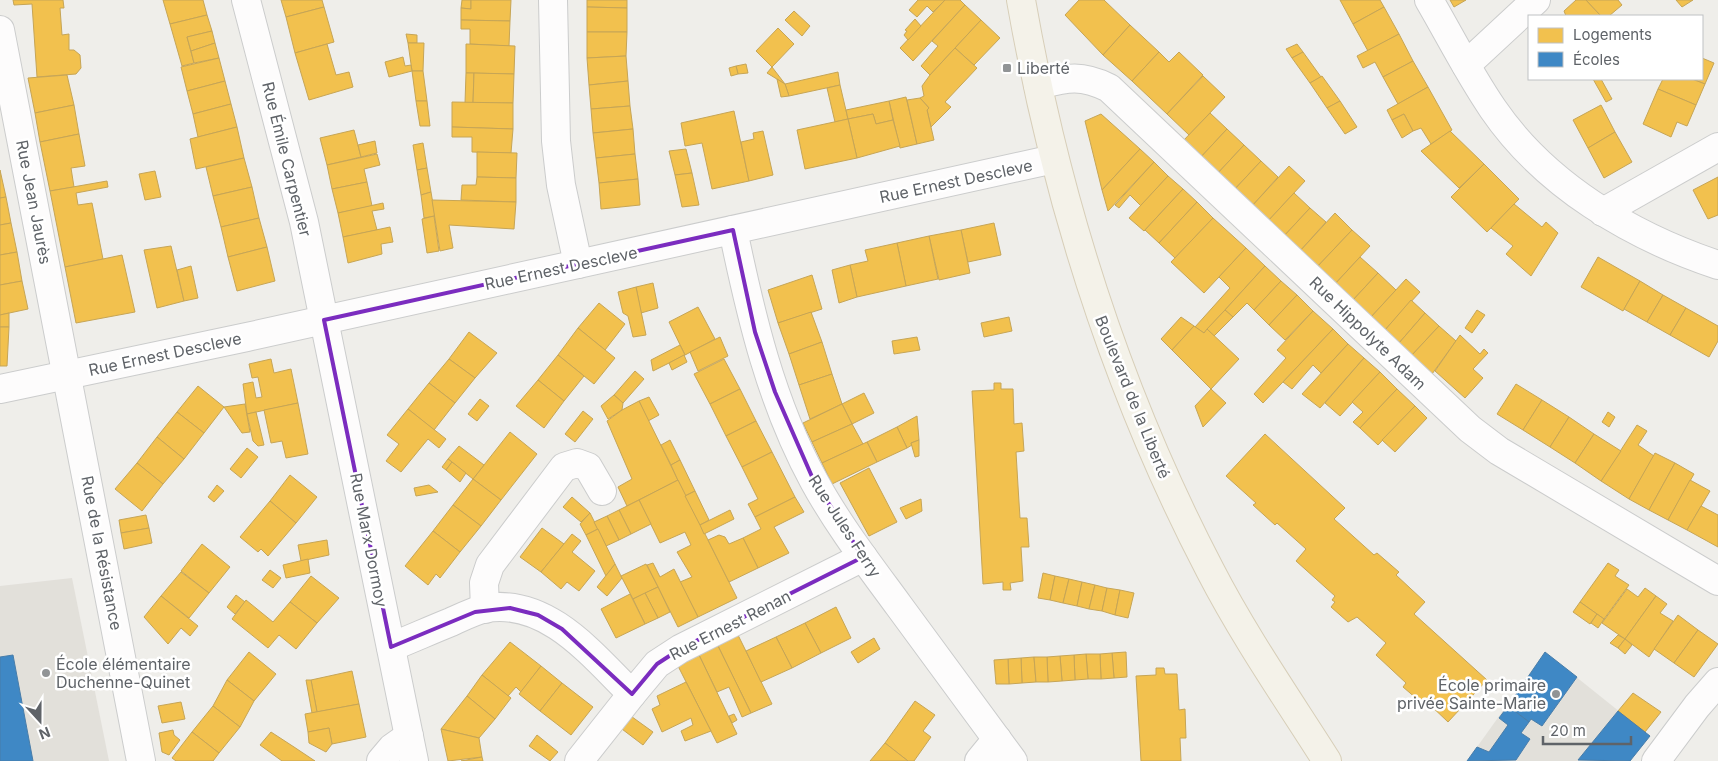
<svg xmlns="http://www.w3.org/2000/svg" width="1718" height="761" viewBox="0 0 1718 761" font-family="Inter,sans-serif">
	<style>
		.education { fill: #e2e0da }
		.homes { fill: #f2c14e; stroke: #c6a556 }
		.schools { fill: #3f88c5; stroke: #497da9 }
		.lines { fill: none; stroke-linecap: round; stroke-linejoin: round }
		.minor-casing { stroke: #cbcccc; stroke-width: 30 }
		.major-casing { stroke: #d7ceb8; stroke-width: 30 }
		.minor { stroke: #fdfcfc; stroke-width: 28 }
		.major { stroke: #f4f2e9; stroke-width: 28 }
		.marked { fill: none; stroke: #7b2cbf; stroke-width: 4; stroke-linejoin: round }
		.poi-dot { fill: #919496; stroke: #fff; stroke-width: 2 }
		.labels { text-anchor: middle; stroke-width: 5; stroke-linejoin: round; paint-order: stroke }
		.poi-label { font-size: 16px; fill: #5f6368; stroke: #fff; text-anchor: start }
		.street-label { font-size: 16px; fill: #5f6368; stroke: #fff }
	</style>
	<rect width="100%" height="100%" fill="#efeeea"/>
	<g class="education">
		<path d="M72,578L109,761H0V586Z"/>
		<path d="M1545,652L1650,736L1630,761H1467Z"/>
	</g>
	<g class="homes">
		<path d="M13,0H63L64,8H60L62,35L69,34V50H74L80,55L81,68L76,74L37,77L32,4L14,5Z"/>
		<path d="M163,0H203L207,15L170,24Z"/>
		<path d="M281,0H322L324,7L286,17Z"/>
		<path d="M462,0H471V9L461,8Z"/>
		<path d="M471,0H511L510,21L461,20V8L471,9Z"/>
		<path d="M587,0H627V8L587,7Z"/>
		<path d="M918,0H945L933,12L927,6L917,17L909,10Z"/>
		<path d="M945,0H960L965,5L913,61L900,48Z"/>
		<path d="M1079,0H1104L1130,25L1103,55L1065,15Z"/>
		<path d="M1340,0H1380L1384,7L1353,24Z"/>
		<path d="M1450,0H1466L1454,7Z"/>
		<path d="M1576,0H1586L1601,16H1566L1564,11Z"/>
		<path d="M1586,0H1618L1622,5L1609,16H1601Z"/>
		<path d="M1676,0H1693L1682,7Z"/>
		<path d="M965,5L981,20L930,75L921,66L938,46L932,41Z"/>
		<path d="M324,7L334,42L295,53L286,17Z"/>
		<path d="M587,7L627,8V32H587Z"/>
		<path d="M1384,7L1399,34L1368,51L1353,24Z"/>
		<path d="M794,11L810,26L802,36L785,20Z"/>
		<path d="M207,15L212,31L187,37L194,63L182,66L170,24Z"/>
		<path d="M915,19L921,26L908,40L904,35L907,31L905,30Z"/>
		<path d="M461,20L510,21L509,46L470,44V29H461Z"/>
		<path d="M981,20L1000,38L974,65L955,48Z"/>
		<path d="M1130,25L1159,52L1132,81L1103,55Z"/>
		<path d="M778,28L794,44L772,67L756,51Z"/>
		<path d="M212,31L215,43L191,51L187,37Z"/>
		<path d="M587,32H627L626,56L587,58Z"/>
		<path d="M406,34L417,35V43H408Z"/>
		<path d="M1399,34L1413,61L1383,77L1375,62L1363,68L1357,56Z"/>
		<path d="M215,43L219,58L194,63L191,51Z"/>
		<path d="M408,43H424L423,71H412Z"/>
		<path d="M327,44L336,75L349,72L353,87L309,100L295,53Z"/>
		<path d="M466,44L515,46L514,74L466,73Z"/>
		<path d="M1297,44L1303,52L1292,58L1286,49Z"/>
		<path d="M955,48L977,68L945,102L951,107L931,127L927,110L929,108L920,98L924,96L922,86L930,75Z"/>
		<path d="M1159,52L1169,62L1179,52L1203,75L1167,114L1132,81Z"/>
		<path d="M1303,52L1321,77L1310,83L1292,58Z"/>
		<path d="M626,56L628,81L589,85L587,58Z"/>
		<path d="M403,57L405,66L411,65L412,71L389,77L385,62Z"/>
		<path d="M219,58L225,81L187,91L181,67Z"/>
		<path d="M1702,58L1714,63L1705,84L1692,79H1702Z"/>
		<path d="M1413,61L1428,87L1398,104L1383,77Z"/>
		<path d="M746,64L748,73L738,74L736,66Z"/>
		<path d="M736,66L738,74L731,76L729,68Z"/>
		<path d="M772,67L785,84L767,73Z"/>
		<path d="M412,71H423L427,101H416Z"/>
		<path d="M838,72L840,85L789,96L785,84Z"/>
		<path d="M466,73H474L473,103H465Z"/>
		<path d="M474,73L514,74L513,103H473Z"/>
		<path d="M67,75L74,105L35,113L28,78Z"/>
		<path d="M1203,76L1225,97L1189,135L1167,114Z"/>
		<path d="M1322,76L1340,101L1327,108L1310,83Z"/>
		<path d="M777,79L785,84L789,96L781,97Z"/>
		<path d="M1593,79H1601L1612,99L1606,102Z"/>
		<path d="M1663,79H1692L1705,84L1696,105L1658,89Z"/>
		<path d="M225,81L231,104L193,114L187,91Z"/>
		<path d="M628,81L630,106L591,109L589,85Z"/>
		<path d="M840,85L848,119L835,122L827,88Z"/>
		<path d="M1428,87L1452,130L1431,144L1421,128L1413,131L1404,114L1392,120L1387,110Z"/>
		<path d="M1658,89L1696,105L1687,126L1677,122L1671,137L1643,124Z"/>
		<path d="M906,97L917,144L900,148L889,101Z"/>
		<path d="M920,98L929,108L927,110L934,140L917,144L907,100Z"/>
		<path d="M416,101H427L430,126H420Z"/>
		<path d="M889,101L893,120L876,124L873,114L848,119L846,110Z"/>
		<path d="M1340,101L1357,127L1345,134L1327,108Z"/>
		<path d="M452,102L513,103V129L452,127Z"/>
		<path d="M231,104L237,127L198,137L193,114Z"/>
		<path d="M74,105L79,134L40,142L35,113Z"/>
		<path d="M1601,105L1615,132L1588,148L1573,120Z"/>
		<path d="M630,106L633,129L593,133L591,109Z"/>
		<path d="M734,111L749,181L712,189L702,143L685,146L681,123Z"/>
		<path d="M1210,113L1227,129L1200,158L1182,142Z"/>
		<path d="M873,114L876,124L893,120L900,146L857,158L848,119Z"/>
		<path d="M1101,114L1140,149L1102,190L1085,121Z"/>
		<path d="M1404,114L1413,131L1402,138L1392,120Z"/>
		<path d="M848,119L857,158L805,169L797,130Z"/>
		<path d="M237,127L244,158L196,169L190,139Z"/>
		<path d="M452,127L513,129L511,153L472,152V137H452Z"/>
		<path d="M633,129L635,154L596,158L593,133Z"/>
		<path d="M1227,129L1244,145L1217,174L1200,158Z"/>
		<path d="M354,130L361,157L327,165L320,138Z"/>
		<path d="M763,131L773,175L749,181L741,142L754,139L753,133Z"/>
		<path d="M1450,131L1484,164L1459,188L1421,151Z"/>
		<path d="M1615,132L1632,162L1604,178L1588,148Z"/>
		<path d="M79,134L85,166L71,168L74,187L50,191L40,142Z"/>
		<path d="M375,141L377,153L361,157L358,145Z"/>
		<path d="M423,143L427,168L417,170L413,145Z"/>
		<path d="M1244,145L1261,161L1234,190L1217,174Z"/>
		<path d="M686,149L692,173L675,175L669,151Z"/>
		<path d="M1140,149L1154,162L1108,211L1102,190Z"/>
		<path d="M477,152L517,153L516,178L477,177Z"/>
		<path d="M377,154L380,165L364,169L367,182L332,189L327,165Z"/>
		<path d="M635,154L638,179L599,183L596,158Z"/>
		<path d="M244,158L252,187L213,196L206,167Z"/>
		<path d="M1261,161L1278,177L1252,206L1234,190Z"/>
		<path d="M1154,162L1168,176L1141,206L1130,195L1119,208L1115,205Z"/>
		<path d="M1484,164L1519,199L1487,232L1451,197Z"/>
		<path d="M1289,166L1305,181L1268,221L1252,206Z"/>
		<path d="M427,168L431,192L421,195L417,170Z"/>
		<path d="M0,170L6,197L0,198Z"/>
		<path d="M155,171L161,197L145,200L139,174Z"/>
		<path d="M692,173L699,205L682,207L675,175Z"/>
		<path d="M1168,176L1183,189L1144,231L1129,218Z"/>
		<path d="M477,177L516,178V202L461,200L462,185H476Z"/>
		<path d="M1718,177V215L1708,219L1693,190Z"/>
		<path d="M638,179L640,205L601,209L599,183Z"/>
		<path d="M107,181L108,187L76,193L78,205L92,203L103,259L65,267L50,191Z"/>
		<path d="M367,182L372,206L338,213L332,189Z"/>
		<path d="M252,187L259,218L221,227L213,196Z"/>
		<path d="M1183,189L1197,202L1159,243L1145,230Z"/>
		<path d="M431,192L435,216L424,218L421,195Z"/>
		<path d="M1294,193L1310,208L1284,236L1268,221Z"/>
		<path d="M6,197L11,223L0,225V198Z"/>
		<path d="M432,200L516,202L514,229L449,225L453,248L440,251Z"/>
		<path d="M1197,202L1213,218L1175,258L1159,243Z"/>
		<path d="M383,203L384,209L372,211L377,230L343,237L338,213Z"/>
		<path d="M1514,204L1542,227L1546,222L1558,233L1531,276L1506,254L1513,246L1491,228Z"/>
		<path d="M1310,208L1326,222L1300,251L1284,236Z"/>
		<path d="M1335,213L1352,230L1317,267L1300,251Z"/>
		<path d="M434,216L439,251L427,253L422,219Z"/>
		<path d="M259,218L267,247L228,257L221,227Z"/>
		<path d="M1213,218L1246,248L1204,293L1171,262Z"/>
		<path d="M11,223L17,252L0,255V225Z"/>
		<path d="M994,223L1001,255L968,262L961,230Z"/>
		<path d="M390,227L393,242L381,244L382,254L348,263L343,237Z"/>
		<path d="M961,230L970,273L939,280L929,236Z"/>
		<path d="M1352,230L1370,246L1335,284L1317,267Z"/>
		<path d="M929,236L938,279L906,286L897,243Z"/>
		<path d="M897,243L906,286L857,297L850,265L868,261L865,250Z"/>
		<path d="M171,246L184,301L157,308L144,250Z"/>
		<path d="M267,247L275,281L237,291L228,257Z"/>
		<path d="M1246,248L1265,266L1204,333L1195,327L1230,288L1219,277Z"/>
		<path d="M17,252L22,281L0,285V255Z"/>
		<path d="M122,255L135,312L76,323L65,267Z"/>
		<path d="M1360,257L1378,273L1353,300L1335,284Z"/>
		<path d="M1598,257L1640,281L1623,311L1581,287Z"/>
		<path d="M850,265L857,297L839,303L832,270Z"/>
		<path d="M191,266L198,298L184,301L177,270Z"/>
		<path d="M1265,266L1281,281L1254,310L1247,303L1233,317L1225,310Z"/>
		<path d="M1378,273L1396,290L1371,317L1353,300Z"/>
		<path d="M812,275L822,309L778,323L768,290Z"/>
		<path d="M1406,279L1420,292L1385,330L1371,317Z"/>
		<path d="M22,281L28,309L0,315V285Z"/>
		<path d="M1281,281L1297,295L1269,325L1254,310Z"/>
		<path d="M1640,281L1663,295L1647,322L1624,309Z"/>
		<path d="M653,283L658,308L641,313L636,287Z"/>
		<path d="M636,287L646,335L633,337L628,316L623,313L618,292Z"/>
		<path d="M1297,295L1313,311L1285,340L1269,325Z"/>
		<path d="M1663,295L1686,308L1670,335L1647,322Z"/>
		<path d="M1411,300L1425,313L1399,343L1385,330Z"/>
		<path d="M599,303L625,324L605,350L578,328Z"/>
		<path d="M698,307L715,339L685,355L669,322Z"/>
		<path d="M1686,308L1718,326V341L1709,357L1670,335Z"/>
		<path d="M1225,310L1233,317L1214,336L1207,329Z"/>
		<path d="M1477,310L1485,315L1472,333L1465,328Z"/>
		<path d="M1313,311L1333,329L1263,403L1254,394L1286,358L1277,350Z"/>
		<path d="M811,312L822,342L789,354L778,323Z"/>
		<path d="M9,313V327H0V315Z"/>
		<path d="M1425,313L1439,326L1412,355L1399,343Z"/>
		<path d="M1009,317L1012,331L984,337L981,323Z"/>
		<path d="M1181,317L1194,326L1172,350L1161,339Z"/>
		<path d="M1194,326L1204,333L1207,329L1239,359L1211,389L1172,350Z"/>
		<path d="M1439,326L1456,341L1432,374L1412,355Z"/>
		<path d="M0,327H9L7,366H0Z"/>
		<path d="M578,328L615,358L594,384L558,355Z"/>
		<path d="M1333,329L1348,344L1321,373L1313,365L1292,389L1283,382Z"/>
		<path d="M469,332L497,353L475,378L449,359Z"/>
		<path d="M1460,335L1480,354L1484,349L1488,353L1473,369L1483,378L1465,398L1435,371Z"/>
		<path d="M720,337L728,356L698,371L690,352Z"/>
		<path d="M917,337L920,350L894,354L892,341Z"/>
		<path d="M822,342L832,374L799,385L789,354Z"/>
		<path d="M1348,344L1364,358L1320,408L1302,394Z"/>
		<path d="M680,345L685,355L653,371L651,360Z"/>
		<path d="M558,355L584,376L564,401L538,380Z"/>
		<path d="M684,355L687,362L672,370L669,363Z"/>
		<path d="M1364,358L1380,372L1340,416L1325,403Z"/>
		<path d="M271,359L274,373L291,369L298,403L247,414L243,384L253,382L256,398L262,397L258,377L252,378L249,364Z"/>
		<path d="M449,359L475,378L455,403L429,383Z"/>
		<path d="M724,359L740,389L710,404L694,374Z"/>
		<path d="M635,371L644,379L623,403L614,395Z"/>
		<path d="M1380,372L1397,389L1360,428L1353,422L1363,412L1352,402Z"/>
		<path d="M832,374L842,404L810,419L799,385Z"/>
		<path d="M538,380L564,401L544,428L516,406Z"/>
		<path d="M429,383L455,403L434,430L408,409Z"/>
		<path d="M994,383H1001V389H1013L1014,424L1022,423L1024,451L1016,452L1018,486L1020,518H1027L1029,547H1021L1023,581L1010,583L1011,590H1003V582L983,584L972,391L994,390Z"/>
		<path d="M1516,384L1542,400L1523,430L1497,414Z"/>
		<path d="M198,386L224,407L204,433L177,412Z"/>
		<path d="M740,389L756,421L726,436L710,404Z"/>
		<path d="M1211,389L1226,403L1203,427L1195,406Z"/>
		<path d="M1397,389L1415,406L1378,445L1360,428Z"/>
		<path d="M864,393L874,413L852,424L842,404Z"/>
		<path d="M614,395L623,403L622,410L608,419L601,406Z"/>
		<path d="M649,397L659,415L648,421L639,401Z"/>
		<path d="M480,399L489,406L477,421L468,414Z"/>
		<path d="M1542,400L1569,417L1550,447L1523,430Z"/>
		<path d="M639,401L678,480L627,506L618,487L632,479L607,421L622,410Z"/>
		<path d="M298,403L308,454L286,458L282,441L271,443L264,410Z"/>
		<path d="M245,404L250,432L242,433L224,407Z"/>
		<path d="M842,404L852,424L812,442L803,423Z"/>
		<path d="M1415,406L1427,418L1395,452L1382,440Z"/>
		<path d="M408,409L446,439L439,448L428,439L401,472L386,461L399,444L387,435Z"/>
		<path d="M583,411L593,419L575,442L565,434Z"/>
		<path d="M177,412L204,433L184,459L157,437Z"/>
		<path d="M256,412L264,445L258,446L253,441L247,414Z"/>
		<path d="M1608,412L1615,417L1609,427L1602,422Z"/>
		<path d="M917,416L919,440L911,443L912,445L907,448L897,427Z"/>
		<path d="M1569,417L1594,434L1575,463L1550,447Z"/>
		<path d="M756,421L772,452L742,467L726,436Z"/>
		<path d="M852,424L863,444L822,463L812,442Z"/>
		<path d="M1637,425L1647,431L1638,445L1654,456L1629,499L1601,481Z"/>
		<path d="M897,427L907,448L877,462L867,442Z"/>
		<path d="M510,432L537,454L501,500L473,479Z"/>
		<path d="M1265,434L1345,508L1334,519L1374,555L1377,553L1399,572L1396,575L1425,602L1414,614L1487,680L1448,722L1427,702L1424,705L1403,687L1406,683L1376,655L1386,643L1357,617L1348,622L1331,607L1335,602L1332,600L1335,596L1296,561L1306,549L1277,523L1275,525L1253,505L1256,503L1226,476Z"/>
		<path d="M1594,434L1621,451L1601,481L1575,463Z"/>
		<path d="M157,437L184,459L163,484L137,463Z"/>
		<path d="M670,440L680,460L671,465L661,445Z"/>
		<path d="M919,440V456L915,457L911,443Z"/>
		<path d="M867,442L877,462L832,484L822,463Z"/>
		<path d="M459,446L484,465L473,479L448,459Z"/>
		<path d="M247,448L258,457L241,478L230,469Z"/>
		<path d="M772,452L795,497L755,517L748,504L758,499L742,467Z"/>
		<path d="M1655,453L1675,463L1649,510L1629,499Z"/>
		<path d="M448,459L452,462L446,470L442,467Z"/>
		<path d="M680,460L695,491L685,496L671,465Z"/>
		<path d="M452,462L466,473L460,482L446,470Z"/>
		<path d="M137,463L163,484L142,511L115,489Z"/>
		<path d="M1675,463L1694,474L1668,520L1649,510Z"/>
		<path d="M869,468L897,522L869,536L840,483Z"/>
		<path d="M290,475L317,497L296,523L270,501Z"/>
		<path d="M473,479L501,500L481,526L453,505Z"/>
		<path d="M678,480L737,598L698,617L680,582L692,577L677,552L691,545L685,532L660,543L639,500Z"/>
		<path d="M1690,480L1710,491L1687,530L1668,520Z"/>
		<path d="M217,485L224,491L214,502L208,497Z"/>
		<path d="M429,485L438,492L416,496L414,488Z"/>
		<path d="M695,491L709,520L700,525L685,496Z"/>
		<path d="M572,497L590,513L581,522L563,507Z"/>
		<path d="M795,497L804,512L774,527L789,553L758,568L743,538L761,529L755,517Z"/>
		<path d="M921,499L922,511L906,519L900,508Z"/>
		<path d="M639,500L651,524L631,534L619,510Z"/>
		<path d="M270,501L296,523L268,556L261,549L258,552L240,537Z"/>
		<path d="M453,505L481,526L460,552L433,531Z"/>
		<path d="M1701,506L1718,515V547L1687,530Z"/>
		<path d="M619,510L631,534L619,540L607,516Z"/>
		<path d="M730,510L734,519L704,534L700,525Z"/>
		<path d="M590,513L598,529L586,535L580,524Z"/>
		<path d="M146,515L149,528L121,533L119,520Z"/>
		<path d="M607,516L619,540L606,546L594,522Z"/>
		<path d="M149,528L152,543L124,549L121,533Z"/>
		<path d="M542,528L564,544L541,572L520,557Z"/>
		<path d="M598,529L615,564L606,576L586,535Z"/>
		<path d="M433,531L460,552L440,578L436,574L428,585L405,566Z"/>
		<path d="M572,534L581,541L572,552L595,571L579,591L567,582L561,589L541,572Z"/>
		<path d="M719,535L725,537L729,544L743,538L758,568L729,582L708,540Z"/>
		<path d="M327,540L329,555L301,561L298,545Z"/>
		<path d="M202,544L230,567L209,593L181,571Z"/>
		<path d="M308,559L310,573L286,578L283,565Z"/>
		<path d="M653,563L660,577L674,569L698,617L678,627L647,565Z"/>
		<path d="M1608,563L1619,570L1615,576L1629,585L1604,619L1580,602Z"/>
		<path d="M615,564L622,578L607,596L597,587Z"/>
		<path d="M646,564L658,587L633,599L621,576Z"/>
		<path d="M270,570L281,578L273,588L262,580Z"/>
		<path d="M181,572L209,593L189,618L161,596Z"/>
		<path d="M1043,573L1055,576L1050,600L1038,598Z"/>
		<path d="M311,576L339,598L317,623L290,602Z"/>
		<path d="M1055,576L1069,579L1063,603L1050,600Z"/>
		<path d="M1069,579L1082,582L1077,606L1063,603Z"/>
		<path d="M1082,582L1095,585L1089,609L1077,606Z"/>
		<path d="M1095,585L1107,588L1102,611L1089,609Z"/>
		<path d="M658,587L670,612L658,618L645,593Z"/>
		<path d="M1107,588L1120,590L1115,615L1102,611Z"/>
		<path d="M1645,588L1656,596L1625,639L1602,623L1627,589L1638,597Z"/>
		<path d="M1120,590L1134,593L1128,618L1115,615Z"/>
		<path d="M645,593L658,618L645,624L633,599Z"/>
		<path d="M630,594L645,624L616,638L601,609Z"/>
		<path d="M236,595L245,602L235,614L227,607Z"/>
		<path d="M161,596L198,626L190,636L181,628L168,644L144,617Z"/>
		<path d="M1656,596L1667,604L1660,613L1673,621L1649,657L1625,639Z"/>
		<path d="M246,600L273,622L290,602L317,623L296,649L279,635L268,648L232,619Z"/>
		<path d="M1580,602L1597,614L1590,624L1573,612Z"/>
		<path d="M836,607L851,638L821,653L805,623Z"/>
		<path d="M1597,614L1604,619L1598,628L1591,623Z"/>
		<path d="M1678,615L1698,630L1674,663L1654,649Z"/>
		<path d="M805,623L821,653L792,668L776,637Z"/>
		<path d="M1698,630L1718,644L1694,677L1674,663Z"/>
		<path d="M738,635L772,704L751,713L718,646Z"/>
		<path d="M1618,635L1625,639L1618,648L1610,643Z"/>
		<path d="M776,637L792,668L761,682L746,651Z"/>
		<path d="M874,638L880,649L858,663L851,652Z"/>
		<path d="M1625,639L1632,645L1625,654L1618,648Z"/>
		<path d="M510,642L541,666L521,692L516,687L508,696L482,675Z"/>
		<path d="M718,646L751,713L742,717L729,687L717,692L699,655Z"/>
		<path d="M249,652L276,674L254,701L227,680Z"/>
		<path d="M1126,652L1127,677L1114,678L1112,653Z"/>
		<path d="M1112,653L1114,678L1101,679L1100,654Z"/>
		<path d="M1086,654H1100L1101,679H1088Z"/>
		<path d="M1086,654L1088,679L1075,680L1074,655Z"/>
		<path d="M699,655L737,734L717,743L678,666Z"/>
		<path d="M1074,655L1075,680L1062,681L1060,656Z"/>
		<path d="M1060,656L1062,681L1048,682L1047,657Z"/>
		<path d="M1034,657L1036,682L1022,683L1021,658Z"/>
		<path d="M1034,657H1047L1048,682H1036Z"/>
		<path d="M1021,658L1022,683L1009,684L1008,659Z"/>
		<path d="M1008,659L1009,684H996L994,660Z"/>
		<path d="M541,666L562,683L540,711L519,694Z"/>
		<path d="M1156,668H1164L1165,674H1177L1179,710L1185,709L1186,738H1180L1181,761H1141L1136,676L1156,675Z"/>
		<path d="M352,671L359,704L317,712L311,680Z"/>
		<path d="M482,675L511,698L495,719L467,696Z"/>
		<path d="M227,680L254,701L240,727L213,706Z"/>
		<path d="M306,680H311L317,712L312,713Z"/>
		<path d="M686,682L711,731L685,741L681,731L693,725L691,718L662,732L652,709L660,705L657,696Z"/>
		<path d="M562,683L593,707L571,735L540,711Z"/>
		<path d="M1633,693L1661,712L1645,732L1618,711Z"/>
		<path d="M467,696L495,719L479,738L441,729Z"/>
		<path d="M915,701L935,715L923,731L931,737L914,761H908L885,743Z"/>
		<path d="M181,702L185,719L162,723L158,706Z"/>
		<path d="M359,704L366,737L332,744L329,728L308,732L305,714Z"/>
		<path d="M213,706L240,727L219,753L192,732Z"/>
		<path d="M628,714L653,732L643,745L618,726Z"/>
		<path d="M734,714L737,720L732,723L729,716Z"/>
		<path d="M329,728L332,744L326,752L309,743L308,732Z"/>
		<path d="M441,729L479,738L482,757L448,761Z"/>
		<path d="M173,730L174,735L180,740L169,755L162,752L159,733Z"/>
		<path d="M192,732L219,753L213,761H176L172,758Z"/>
		<path d="M271,732L294,747L315,761H282L260,745Z"/>
		<path d="M537,735L558,752L550,761L529,746Z"/>
		<path d="M885,743L908,761H870Z"/>
		<path d="M482,757L483,761H461Z"/>
	</g>
	<g class="schools">
		<path d="M1545,652L1577,677L1542,726L1531,719L1529,722L1508,706Z"/>
		<path d="M13,655L33,761H0V657Z"/>
		<path d="M1508,706L1529,722L1521,733L1530,739L1516,760L1467,761L1477,747L1489,752L1508,725L1499,718Z"/>
		<path d="M1618,711L1650,736L1630,761L1578,760Z"/>
	</g>
	<g class="lines">
		<g class="minor-casing">
			<g id="minor">
				<path d="M246,0L304,222L414,761"/>
				<path d="M553,0L556,141L561,185L578,264"/>
				<path d="M1429,0C1450,36 1469,74 1493,109C1545,185 1631,236 1718,265"/>
				<path d="M0,30L141,761"/>
				<path d="M1466,65L1536,0"/>
				<path d="M1038,85C1067,78 1080,74 1109,88L1470,429L1499,451L1718,581"/>
				<path d="M1603,212L1718,147"/>
				<path d="M733,230C751,317 771,402 814,481C838,525 869,565 899,606C937,657 975,709 1013,761"/>
				<path d="M0,389L247,337L1054,159"/>
				<path d="M485,609L484,583L490,565L564,467L577,463L588,467L602,491"/>
				<path d="M391,647C411,639 431,630 451,622C462,617 474,611 486,608C548,598 593,656 632,694L657,664L680,649L863,557"/>
				<path d="M381,761L392,748L409,736"/>
				<path d="M579,761L632,694"/>
				<path d="M979,761L997,739"/>
				<path d="M1656,761L1697,706L1718,682"/>
			</g>
		</g>
		<g class="major-casing">
			<path id="major" d="M1021,0C1056,199 1116,390 1210,570C1244,636 1287,698 1327,761"/>
		</g>
		<use href="#minor" class="minor"/>
		<use href="#major" class="major"/>
	</g>
	<path class="marked" d="M733,230L755,332L775,392L813,479L863,557L680,649L657,664L632,694L562,629L538,615L510,608L475,612L391,647L324,320Z"/>
	<g class="poi-dot">
		<rect x="1002" y="63" width="10" height="10" rx="2.5"/>
		<circle cx="46" cy="673" r="5"/>
		<circle cx="1556" cy="694" r="5"/>
	</g>
	<g class="labels">
		<g class="poi-label">
			<text x="1017" y="74">Liberté</text>
			<text x="56" y="670">École élémentaire<tspan x="56" dy="18">Duchenne-Quinet</tspan></text>
			<text x="1546" y="691" text-anchor="end">École primaire<tspan x="1546" dy="18">privée Sainte-Marie</tspan></text>
		</g>
		<g class="street-label">
			<text transform="translate(287 159) rotate(76)" y="6">Rue Émile Carpentier</text>
			<text transform="translate(956 181) rotate(-12)" y="6">Rue Ernest Descleve</text>
			<text transform="translate(34 202) rotate(79)" y="6">Rue Jean Jaurès</text>
			<text transform="translate(561 268) rotate(-12)" y="6">Rue Ernest Descleve</text>
			<text transform="translate(1368 333) rotate(44)" y="6">Rue Hippolyte Adam</text>
			<text transform="translate(165 354) rotate(-12)" y="6">Rue Ernest Descleve</text>
			<text transform="translate(1133 397) rotate(68)" y="6">Boulevard de la Liberté</text>
			<text transform="translate(845 526) rotate(57)" y="6">Rue Jules Ferry</text>
			<text transform="translate(369 540) rotate(79)" y="6">Rue Marx Dormoy</text>
			<text transform="translate(102 553) rotate(79)" y="6">Rue de la Résistance</text>
			<text transform="translate(730 625) rotate(-27)" y="6">Rue Ernest Renan</text>
		</g>
	</g>
	<rect x="1528" y="15" width="175" height="65" fill="#ffffff" stroke="#bfc1c3"/>
	<rect x="1538" y="28" width="25" height="15" fill="#f2c14e" stroke="#bfc1c3"/>
	<text x="1573" y="40" font-size="15" fill="#5f6368">Logements</text>
	<rect x="1538" y="52" width="25" height="15" fill="#3f88c5" stroke="#bfc1c3"/>
	<text x="1573" y="65" font-size="15" fill="#5f6368">Écoles</text>
	<g transform="translate(40 721) rotate(159)" stroke="#ffffff" stroke-width="4" paint-order="stroke">
	<path d="M0-4L9 19L0 12L-9 19Z" fill="#5f6368"/>
	<text y="-8" font-size="14" font-weight="bold" text-anchor="middle" fill="#5f6368">N</text>
	</g>
	<path d="M1543 736v8h88v-8" fill="none" stroke="#5f6368" stroke-width="2.5"/>
	<text x="1550" y="736" font-size="15" fill="#5f6368" stroke="#ffffff" stroke-width="4" paint-order="stroke">20 m</text>
</svg>
